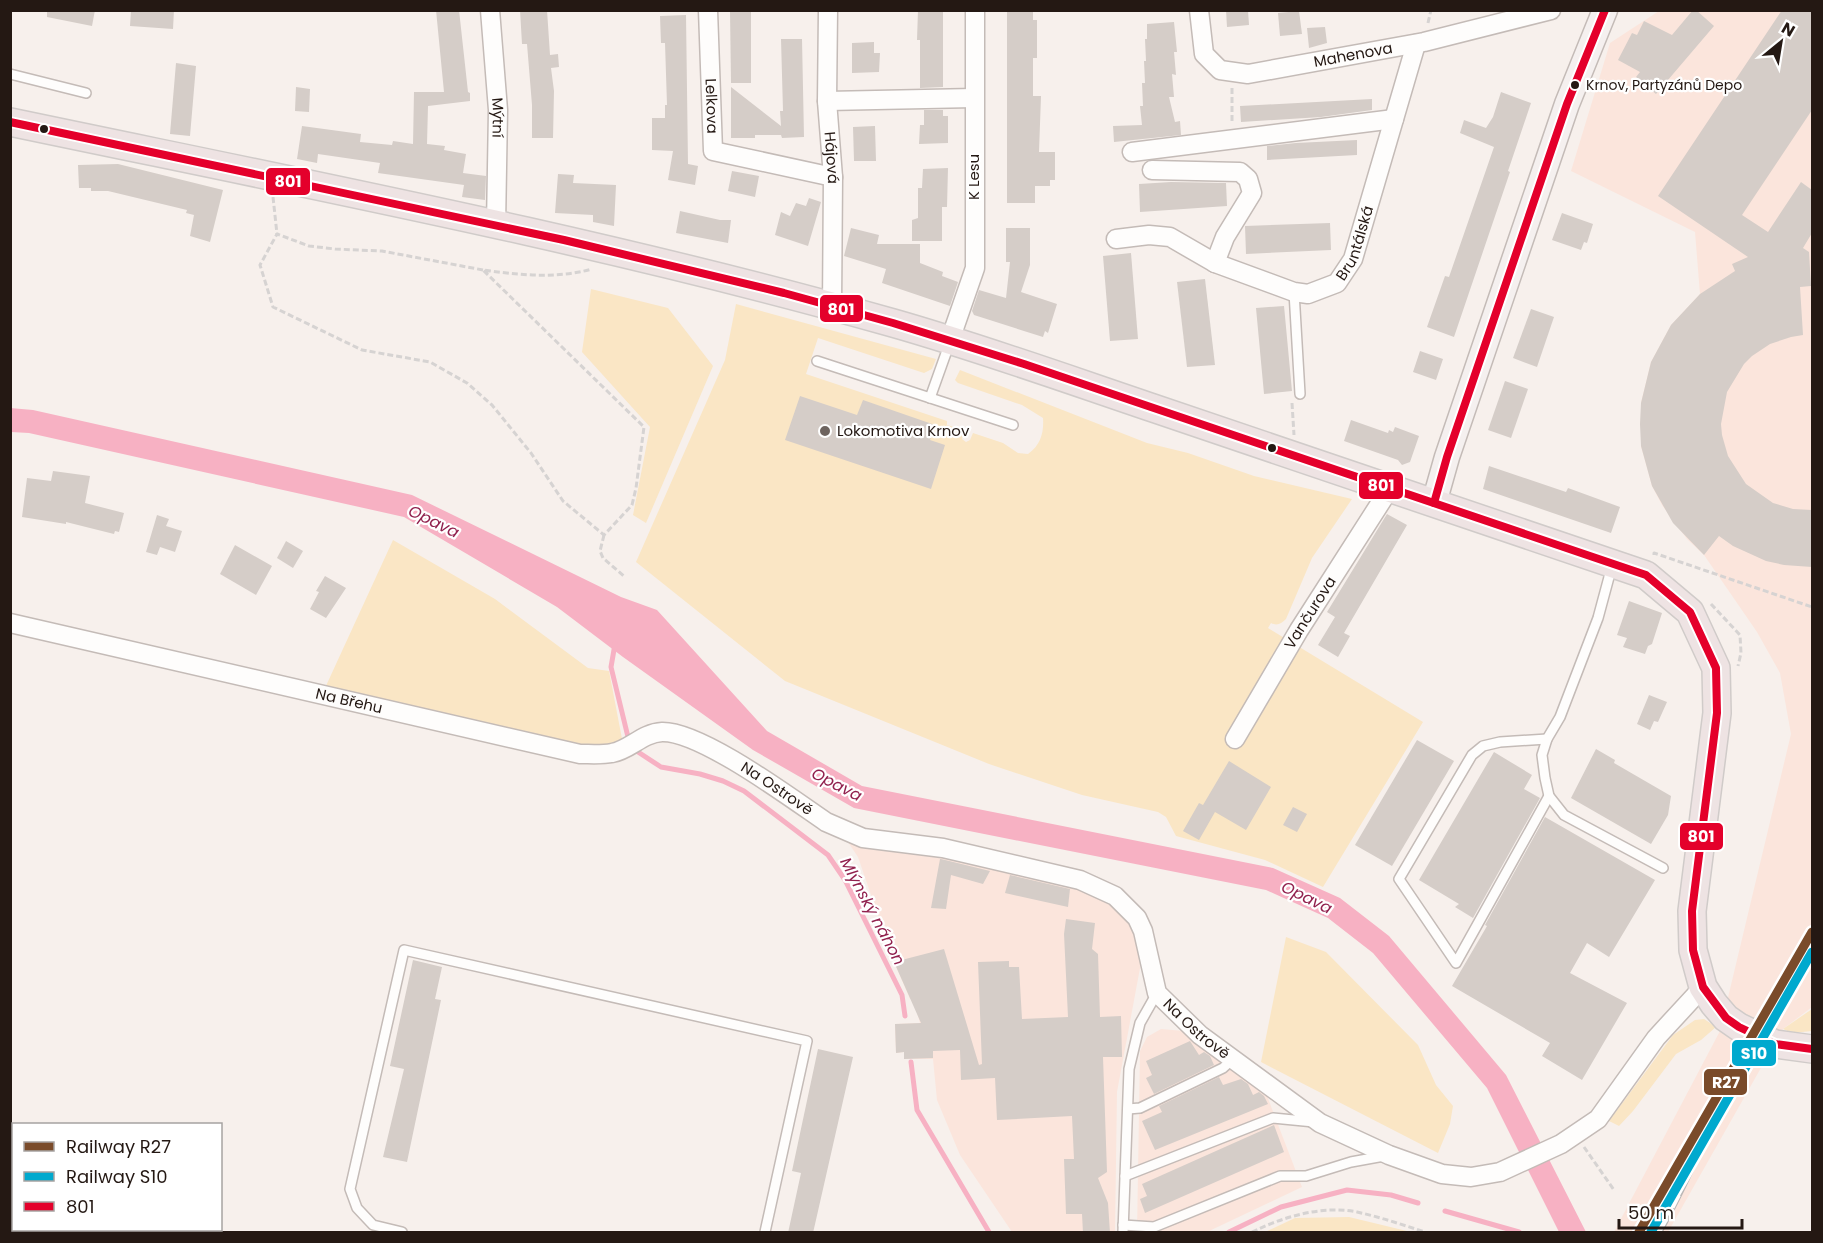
<svg xmlns="http://www.w3.org/2000/svg" width="1823" height="1243" viewBox="0 0 1823 1243" font-family="Poppins,sans-serif">
	<style>
		.built { fill: #fbe5dc }
		.green { fill: #fae6c5 }
		.water { fill: #f7b1c3 }
		.lines { fill: none; stroke-linecap: round; stroke-linejoin: round }
		.stream { stroke: #f7b1c3; stroke-width: 5 }
		.building { fill: #d5cdc8 }
		.lane-casing { stroke: #c4bbb7; stroke-width: 12 }
		.street-casing { stroke: #c4bbb7; stroke-width: 21 }
		.secondary-casing { stroke: #c4bbb7; stroke-width: 27 }
		.primary-casing { stroke: #d0cbc9; stroke-width: 30 }
		.path { stroke: #d6d3d2; stroke-width: 3; stroke-dasharray: 6 3; stroke-linecap: butt }
		.lane { stroke: #fefdfc; stroke-width: 9 }
		.street { stroke: #fefdfc; stroke-width: 18 }
		.secondary { stroke: #f5f0ef; stroke-width: 24 }
		.primary { stroke: #eee3e3; stroke-width: 27 }
		.rail-casing { stroke: #bab7b6; stroke-width: 7 }
		.rail { stroke: #fff; stroke-width: 4.5; stroke-dasharray: 14; stroke-linecap: butt }
		.bus-1-casing { stroke: #fff; stroke-width: 12 }
		.bus-1 { stroke: #e4002b; stroke-width: 8 }
		.rail-1-casing { stroke: #fff; stroke-width: 14 }
		.rail-2-casing { stroke: #fff; stroke-width: 14 }
		.rail-1 { stroke: #7a4b2a; stroke-width: 9 }
		.rail-2 { stroke: #00a9ce; stroke-width: 9 }
		.bus-dot { fill: #241813; stroke: #fff; stroke-width: 2 }
		.poi-dot { fill: #6e645f; stroke: #fff; stroke-width: 2 }
		.labels { text-anchor: middle; stroke-width: 4.5; stroke-linejoin: round; paint-order: stroke }
		.bus-label { font-size: 14px; fill: #241813; stroke: #fff; text-anchor: start }
		.street-label { font-size: 15px; fill: #241813; stroke: #fff }
		.poi-label { font-size: 15px; fill: #241813; stroke: #fff; text-anchor: start }
		.water-label { font-size: 16px; font-style: italic; fill: #91214e; stroke: #fff }
		.line-badge { stroke: #fff; stroke-width: 2 }
		.badge-label { font-size: 16px; text-anchor: middle; font-weight: bold; fill: #fff }
	</style>
	<rect width="100%" height="100%" fill="#f7f0ec"/>
	<g class="built">
		<path d="M1659,11H1812V1007L1783,1029L1668,1232H1614L1720,1031L1791,734L1780,673L1757,632L1704,555L1687,539L1662,505L1652,486L1641,446V403L1651,362L1671,325L1700,294L1695,232L1571,171L1610,43Z"/>
		<path d="M848,842L941,855L1071,881L1115,900L1136,930L1143,952L1117,1092L1115,1232H1012L960,1155L937,1100L933,1059H904V1052L896,1053L895,1024L920,1023L913,998L910,999L894,962L858,857Z"/>
		<path d="M1161,1029L1184,1031L1264,1088L1302,1187L1207,1232H1137L1140,1051L1147,1037Z"/>
	</g>
	<g class="green">
		<path d="M591,289L668,308L713,366L646,523L633,515L650,427L582,352Z"/>
		<path d="M736,304L936,359L932,369L924,373L818,338L806,374L947,421V425L964,430L962,439L966,442L970,440L973,433L1003,443L1018,453L1028,454C1041,445 1044,432 1043,418L1022,405L958,383L955,380L960,370L1147,443L1188,453L1254,476L1352,499L1312,558L1286,619C1281,624 1277,626 1271,623L1268,628L1423,722L1323,887L1265,860L1176,836L1166,817L1158,812L1082,795L989,764L785,681L636,562L725,360Z"/>
		<path d="M393,540L495,599L588,668L609,671L623,744L584,750L325,688Z"/>
		<path d="M1286,937L1326,952L1418,1045L1436,1085L1453,1106L1450,1124L1438,1153L1261,1062Z"/>
		<path d="M1812,1009V1031L1792,1033L1783,1029Z"/>
		<path d="M1704,1019L1716,1027L1701,1040L1676,1054L1633,1111L1619,1126L1609,1121L1673,1035L1695,1020Z"/>
		<path d="M1349,1217L1411,1232H1265L1295,1218Z"/>
	</g>
	<path class="water" d="M10,408L33,410L412,495L621,597L657,610L767,731L862,786L1273,868L1340,898L1389,936L1506,1075L1586,1232H1559L1487,1088L1373,953L1328,918L1266,890L854,808L753,750L623,657L557,607L404,517L29,433L11,432Z"/>
	<g class="lines">
		<g class="stream">
			<path d="M615,644L611,667L628,737L635,750L661,767L700,774L723,781L744,791L828,855L845,880L902,995L905,1016"/>
			<path d="M911,1062L917,1110L989,1232"/>
			<path d="M1445,1211L1519,1232"/>
			<path d="M1229,1232L1281,1207L1347,1190L1391,1195L1418,1203"/>
		</g>
	</g>
	<g class="building">
		<path d="M47,10H95L92,26L47,17Z"/>
		<path d="M131,10H174L173,29L130,26Z"/>
		<path d="M436,10H459L468,92L470,93V101L428,106L427,144L445,146L444,150L466,154L463,173L486,176L485,200L462,197L464,185L378,173L380,163L318,154L317,163L297,159L302,126L361,134L360,142L392,145L393,141L413,144L414,92H444Z"/>
		<path d="M520,10H547L550,55L558,54L559,67L551,68L554,91L553,138H532V105L527,44H522Z"/>
		<path d="M918,10H943V87L920,88V40H917Z"/>
		<path d="M1226,10H1248L1249,25L1227,27Z"/>
		<path d="M1693,10H1696L1714,26L1656,94L1636,77L1640,72L1618,60L1632,33L1637,35L1644,21L1672,35Z"/>
		<path d="M1782,10H1812V110L1742,215L1768,232L1801,182L1812,190V233L1803,248L1809,252L1811,286L1800,287L1803,335L1791,337L1770,344L1752,356L1744,364L1727,392L1721,424L1722,435L1728,456L1746,484L1773,503L1793,509L1812,510V567L1784,565L1766,561L1733,546L1719,536L1704,555L1673,523L1652,486L1641,446L1640,424L1641,403L1651,362L1671,325L1700,294L1735,271L1732,264L1748,257L1658,196Z"/>
		<path d="M730,11H751V83H731Z"/>
		<path d="M1007,11L1033,12V20H1037V58H1033V96H1041L1039,152H1055V180H1050V186H1035V203H1007Z"/>
		<path d="M1299,11L1302,34L1280,36L1278,13Z"/>
		<path d="M686,15L688,164L698,166L695,185L668,180L673,151L652,150V118H665V105H667L665,43H661L660,16Z"/>
		<path d="M1174,22L1177,52H1174L1176,75L1172,74L1174,97H1169L1175,122L1180,121L1181,135L1114,142L1113,126L1142,125L1140,106H1143L1142,83H1145L1144,61H1146L1145,39H1147V24Z"/>
		<path d="M1325,27L1327,43L1309,48L1307,28Z"/>
		<path d="M781,39H802L804,137L782,138L781,135H755V138H731V87L781,126L780,111H783Z"/>
		<path d="M874,42V53H880L879,72L852,73V43Z"/>
		<path d="M176,63L196,66L190,136L170,134Z"/>
		<path d="M296,87L310,89L309,112L295,111Z"/>
		<path d="M1501,92L1531,103L1508,171L1510,172L1454,337L1427,327L1445,276L1449,277L1494,147L1460,133L1464,120L1486,128L1493,117Z"/>
		<path d="M1372,99V110L1321,117L1241,122L1240,106Z"/>
		<path d="M924,110H943V116H948V143L919,144L920,125H924Z"/>
		<path d="M875,126L876,161H854L853,127Z"/>
		<path d="M1357,140V155L1267,160V146L1296,143Z"/>
		<path d="M118,164L223,190L210,242L190,236L194,215L186,213L187,210L108,191H91V188H79L78,165Z"/>
		<path d="M948,168L947,207H942V241H912V220L918,218V188H922L923,169Z"/>
		<path d="M732,171L759,176L755,197L728,191Z"/>
		<path d="M558,174L574,175L573,183L616,185L614,226L593,222V215L555,213Z"/>
		<path d="M1171,182L1226,183L1227,206L1140,212L1139,184Z"/>
		<path d="M809,198L821,202L808,246L775,235L781,212L790,216L796,203L806,206Z"/>
		<path d="M680,211L720,220H731L728,243L676,233Z"/>
		<path d="M1562,213L1593,224L1587,243L1584,242L1581,250L1552,240Z"/>
		<path d="M1330,223L1331,250L1246,254L1245,226Z"/>
		<path d="M851,228L879,235L877,244H920V263L943,272L942,276L958,282L950,306L882,283L886,269L844,256Z"/>
		<path d="M1006,228H1030V265L1021,292L1057,304L1048,333L1045,331L1043,337L974,315L972,311L979,290L1006,298L1010,262H1006Z"/>
		<path d="M1131,253L1138,339L1110,341L1103,256Z"/>
		<path d="M1205,279L1215,365L1187,367L1177,282Z"/>
		<path d="M1284,306L1292,391L1264,394L1256,308Z"/>
		<path d="M1531,309L1554,317L1537,367L1513,358Z"/>
		<path d="M1420,351L1443,359L1436,380L1413,372Z"/>
		<path d="M1505,381L1528,389L1511,438L1488,430Z"/>
		<path d="M800,396L857,415L863,400L935,425L930,440L945,445L931,489L785,440Z"/>
		<path d="M1351,420L1388,433L1389,430L1393,432L1395,427L1419,436L1410,462L1402,465L1398,460L1344,441Z"/>
		<path d="M1489,466L1566,492L1568,488L1620,507L1611,533L1483,489Z"/>
		<path d="M53,471L90,476L85,503L124,513L119,532L115,531L114,534L66,522V524L22,517L27,478L51,481Z"/>
		<path d="M1387,514L1407,525L1344,633L1350,636L1338,657L1318,645L1335,617L1327,612Z"/>
		<path d="M157,515L169,519L166,526L182,531L175,552L160,547L157,555L146,552Z"/>
		<path d="M286,541L303,551L293,568L277,558Z"/>
		<path d="M235,545L272,566L256,595L220,574Z"/>
		<path d="M325,576L346,588L326,618L310,609L319,592L316,591Z"/>
		<path d="M1629,601L1662,613L1652,644L1648,646L1645,654L1623,647L1627,638L1617,635Z"/>
		<path d="M1649,695L1667,702L1658,722L1654,721L1650,730L1637,724Z"/>
		<path d="M1417,740L1454,761L1392,866L1355,845Z"/>
		<path d="M1596,749L1615,760L1614,763L1671,796L1668,815L1651,844L1571,798Z"/>
		<path d="M1494,752L1532,775L1524,789L1540,798L1473,918L1455,907L1459,904L1419,880Z"/>
		<path d="M1229,761L1271,787L1246,830L1215,812L1199,840L1183,831L1199,803L1203,805Z"/>
		<path d="M1293,807L1307,814L1297,832L1283,825Z"/>
		<path d="M1545,817L1655,880L1609,957L1587,943L1570,973L1627,1003L1582,1080L1542,1056L1550,1043L1452,986L1487,926L1485,925Z"/>
		<path d="M940,859H941L990,871L983,884L951,875L946,909L931,908Z"/>
		<path d="M1010,875L1070,889L1068,907L1005,893Z"/>
		<path d="M1066,919L1095,923L1092,949L1098,954L1100,1017L1121,1016L1122,1057H1103L1107,1172L1098,1178L1108,1203L1110,1233H1083L1082,1214H1066L1064,1159H1074L1072,1116L997,1120L995,1078L961,1080L960,1050L933,1051V1058L904,1059V1052L896,1053L895,1024L921,1023L894,962L944,949L979,1065L982,1064L978,962L1009,961V967H1019L1022,1019L1068,1017L1064,934Z"/>
		<path d="M413,960L442,967L435,999L441,1000L407,1162L383,1157L404,1069L390,1066Z"/>
		<path d="M1190,1041L1199,1055L1204,1052L1210,1056L1214,1065L1154,1094L1146,1078L1152,1075L1146,1061Z"/>
		<path d="M818,1049L853,1057L813,1233H788L801,1173L792,1171Z"/>
		<path d="M1219,1077L1223,1085L1241,1079L1248,1084L1253,1095L1259,1092L1264,1096L1268,1104L1155,1150L1142,1121L1162,1112L1159,1106Z"/>
		<path d="M1274,1125L1284,1152L1145,1213L1140,1199L1147,1196L1142,1184Z"/>
	</g>
	<g class="lines">
		<g class="lane-casing">
			<g id="lane">
				<path d="M10,74L86,93"/>
				<path d="M1294,292L1300,394"/>
				<path d="M817,361L1013,425"/>
				<path d="M930,398L950,342"/>
				<path d="M1612,566L1598,618L1560,717L1547,739L1542,755L1545,778L1549,796L1564,815L1663,868"/>
				<path d="M1547,739L1500,742L1483,746L1472,755L1399,879L1456,963L1549,796"/>
				<path d="M1128,1109L1140,1108L1223,1068L1233,1059"/>
				<path d="M1125,1176L1273,1118L1314,1122"/>
				<path d="M1123,1225L1154,1227L1280,1176H1306L1351,1162L1384,1156"/>
				<path d="M402,1232L373,1225L357,1208L350,1189L404,950L807,1041L765,1232"/>
				<path d="M1123,1232L1129,1069L1140,1023L1157,993"/>
			</g>
		</g>
		<g class="street-casing">
			<g id="street">
				<path id="s1" d="M490,10L498,110L496,225"/>
				<path id="s2" d="M708,10L713,151L833,177"/>
				<path id="s3" d="M828,10L827,101L833,177L832,307"/>
				<path id="s4" d="M1199,10L1204,54L1220,70L1248,74L1424,42L1551,10"/>
				<path d="M827,101L974,98"/>
				<path d="M1132,152L1394,119"/>
				<path d="M1152,170L1240,172L1248,179L1252,193L1225,237L1215,263"/>
				<path id="s5" d="M1116,239L1149,235L1170,237L1215,263L1294,292L1308,294L1337,283L1353,259L1416,44"/>
				<path d="M950,340L975,268V10"/>
				<path id="s6" d="M10,623L580,754C590,754 602,755 612,753C630,750 642,733 662,732C701,731 792,799 826,822L863,838L943,848L1080,880L1115,896L1137,918L1143,931L1157,993L1200,1035L1320,1123L1389,1155L1442,1174L1471,1177L1500,1172L1561,1144L1598,1119L1656,1038L1703,987"/>
				<path id="s7" d="M1235,739L1299,630L1390,488"/>
			</g>
		</g>
		<g class="secondary-casing">
			<path id="secondary" d="M1434,503L1447,457L1567,104L1605,10"/>
		</g>
		<g class="primary-casing">
			<path id="primary" d="M10,122C306,184 603,241 893,323C981,348 1067,379 1153,408C1318,463 1482,519 1646,575L1690,612L1716,668L1717,713L1692,911L1693,950L1703,987L1714,1004L1726,1018L1739,1027L1775,1044L1812,1049"/>
		</g>
		<g class="path">
			<path d="M1428,23L1431,10"/>
			<path d="M1232,88V123"/>
			<path d="M273,197L277,234"/>
			<path d="M483,270L382,251L335,249L309,246L277,234L260,265L273,307L362,350L430,362L467,383L492,405L531,453L563,501L604,535L632,505L636,488L644,427L483,270C518,275 557,279 592,269"/>
			<path d="M1292,403L1294,435"/>
			<path d="M604,535L600,551L603,558L625,577"/>
			<path d="M1654,555V553L1812,607"/>
			<path d="M1711,604L1740,635L1741,653L1738,666"/>
			<path d="M1584,1147L1614,1190"/>
			<path d="M1252,1232C1283,1217 1322,1205 1357,1212C1380,1217 1403,1225 1425,1232"/>
		</g>
		<use href="#lane" class="lane"/>
		<use href="#street" class="street"/>
		<use href="#secondary" class="secondary"/>
		<use href="#primary" class="primary"/>
		<g class="rail-casing">
			<path id="rail" d="M1659,1232C1694,1170 1719,1103 1751,1039"/>
		</g>
		<use href="#rail" class="rail"/>
		<g class="bus-1-casing">
			<g id="bus-1">
				<path d="M10,122L564,240L784,293L893,323L1024,364L1646,575L1690,612L1716,668L1717,713L1692,911L1693,950L1703,987L1726,1018L1739,1027L1775,1044L1812,1049"/>
				<path d="M1434,503L1447,457L1567,104L1605,10"/>
			</g>
		</g>
		<use href="#bus-1" class="bus-1"/>
		<g class="rail-1-casing">
			<path id="rail-1" d="M1639,1232L1812,932"/>
		</g>
		<g class="rail-2-casing">
			<path id="rail-2" d="M1651,1232L1812,952"/>
		</g>
		<use href="#rail-1" class="rail-1"/>
		<use href="#rail-2" class="rail-2"/>
	</g>
	<g class="bus-dot">
		<circle cx="1575" cy="85" r="5"/>
		<circle cx="44" cy="129" r="5"/>
		<circle cx="1272" cy="448" r="5"/>
	</g>
	<circle class="poi-dot" cx="825" cy="431" r="6"/>
	<g class="labels">
		<g class="bus-label">
			<text x="1586" y="90">Krnov, Partyzánů Depo</text>
		</g>
		<g class="street-label">
			<text dy="5" stroke="none"><textPath href="#s4" startOffset="202">Mahenova</textPath></text>
			<text dy="5" stroke="none"><textPath href="#s2" startOffset="96">Lelkova</textPath></text>
			<text dy="5" stroke="none"><textPath href="#s1" startOffset="108">Mýtní</textPath></text>
			<text dy="5" stroke="none"><textPath href="#s3" startOffset="148">Hájová</textPath></text>
			<text transform="translate(974 177) rotate(-90)" y="5">K Lesu</text>
			<text dy="5" stroke="none"><textPath href="#s5" startOffset="280">Bruntálská</textPath></text>
			<text dy="5" stroke="none"><textPath href="#s7" startOffset="147">Vančurova</textPath></text>
			<text dy="5" stroke="none"><textPath href="#s6" startOffset="348">Na Břehu</textPath></text>
			<text dy="5" stroke="none"><textPath href="#s6" startOffset="801">Na Ostrově</textPath></text>
			<text dy="5" stroke="none"><textPath href="#s6" startOffset="1323">Na Ostrově</textPath></text>
		</g>
		<g class="poi-label">
			<text x="837" y="436">Lokomotiva Krnov</text>
		</g>
		<g class="water-label">
			<text transform="translate(434 521) rotate(26)" y="6">Opava</text>
			<text transform="translate(837 784) rotate(27)" y="6">Opava</text>
			<text transform="translate(1307 897) rotate(26)" y="6">Opava</text>
			<text transform="translate(873 911) rotate(62)" y="6">Mlýnský náhon</text>
		</g>
	</g>
	<g class="line-badge">
		<rect x="265" y="167" width="46" height="29" rx="6" fill="#e4002b"/>
		<rect x="819" y="294" width="45" height="29" rx="6" fill="#e4002b"/>
		<rect x="1358" y="471" width="46" height="29" rx="6" fill="#e4002b"/>
		<rect x="1679" y="822" width="45" height="29" rx="6" fill="#e4002b"/>
		<rect x="1731" y="1039" width="46" height="28" rx="6" fill="#00a9ce"/>
		<rect x="1703" y="1068" width="45" height="28" rx="6" fill="#7a4b2a"/>
	</g>
	<g class="badge-label">
		<text x="288" y="187">801</text>
		<text x="841" y="315">801</text>
		<text x="1381" y="491">801</text>
		<text x="1701" y="842">801</text>
		<text x="1754" y="1059">S10</text>
		<text x="1726" y="1088">R27</text>
	</g>
	<rect width="1823" height="1243" fill="none" stroke="#241813" stroke-width="24"/>
	<rect x="12" y="1123" width="210" height="108" fill="#ffffff" stroke="#a7a3a1" stroke-width="1.5"/>
	<rect x="24" y="1142" width="30" height="9" fill="#7a4b2a" stroke="#a7a3a1" stroke-width="1.5"/>
	<text x="66" y="1153" font-size="18" fill="#241813">Railway R27</text>
	<rect x="24" y="1172" width="30" height="9" fill="#00a9ce" stroke="#a7a3a1" stroke-width="1.5"/>
	<text x="66" y="1183" font-size="18" fill="#241813">Railway S10</text>
	<rect x="24" y="1202" width="30" height="9" fill="#e4002b" stroke="#a7a3a1" stroke-width="1.5"/>
	<text x="66" y="1213" font-size="18" fill="#241813">801</text>
	<g transform="translate(1781 42) rotate(30)" stroke="#ffffff" stroke-width="4.5" paint-order="stroke">
	<path d="M0-4.5L10 22L0 15L-10 22Z" fill="#241813"/>
	<text y="-9" font-size="16" font-weight="bold" text-anchor="middle" fill="#241813">N</text>
	</g>
	<path d="M1619 1219v9h123v-9" fill="none" stroke="#241813" stroke-width="3"/>
	<text x="1628" y="1219" font-size="18" fill="#241813" stroke="#ffffff" stroke-width="4.5" paint-order="stroke">50 m</text>
</svg>
